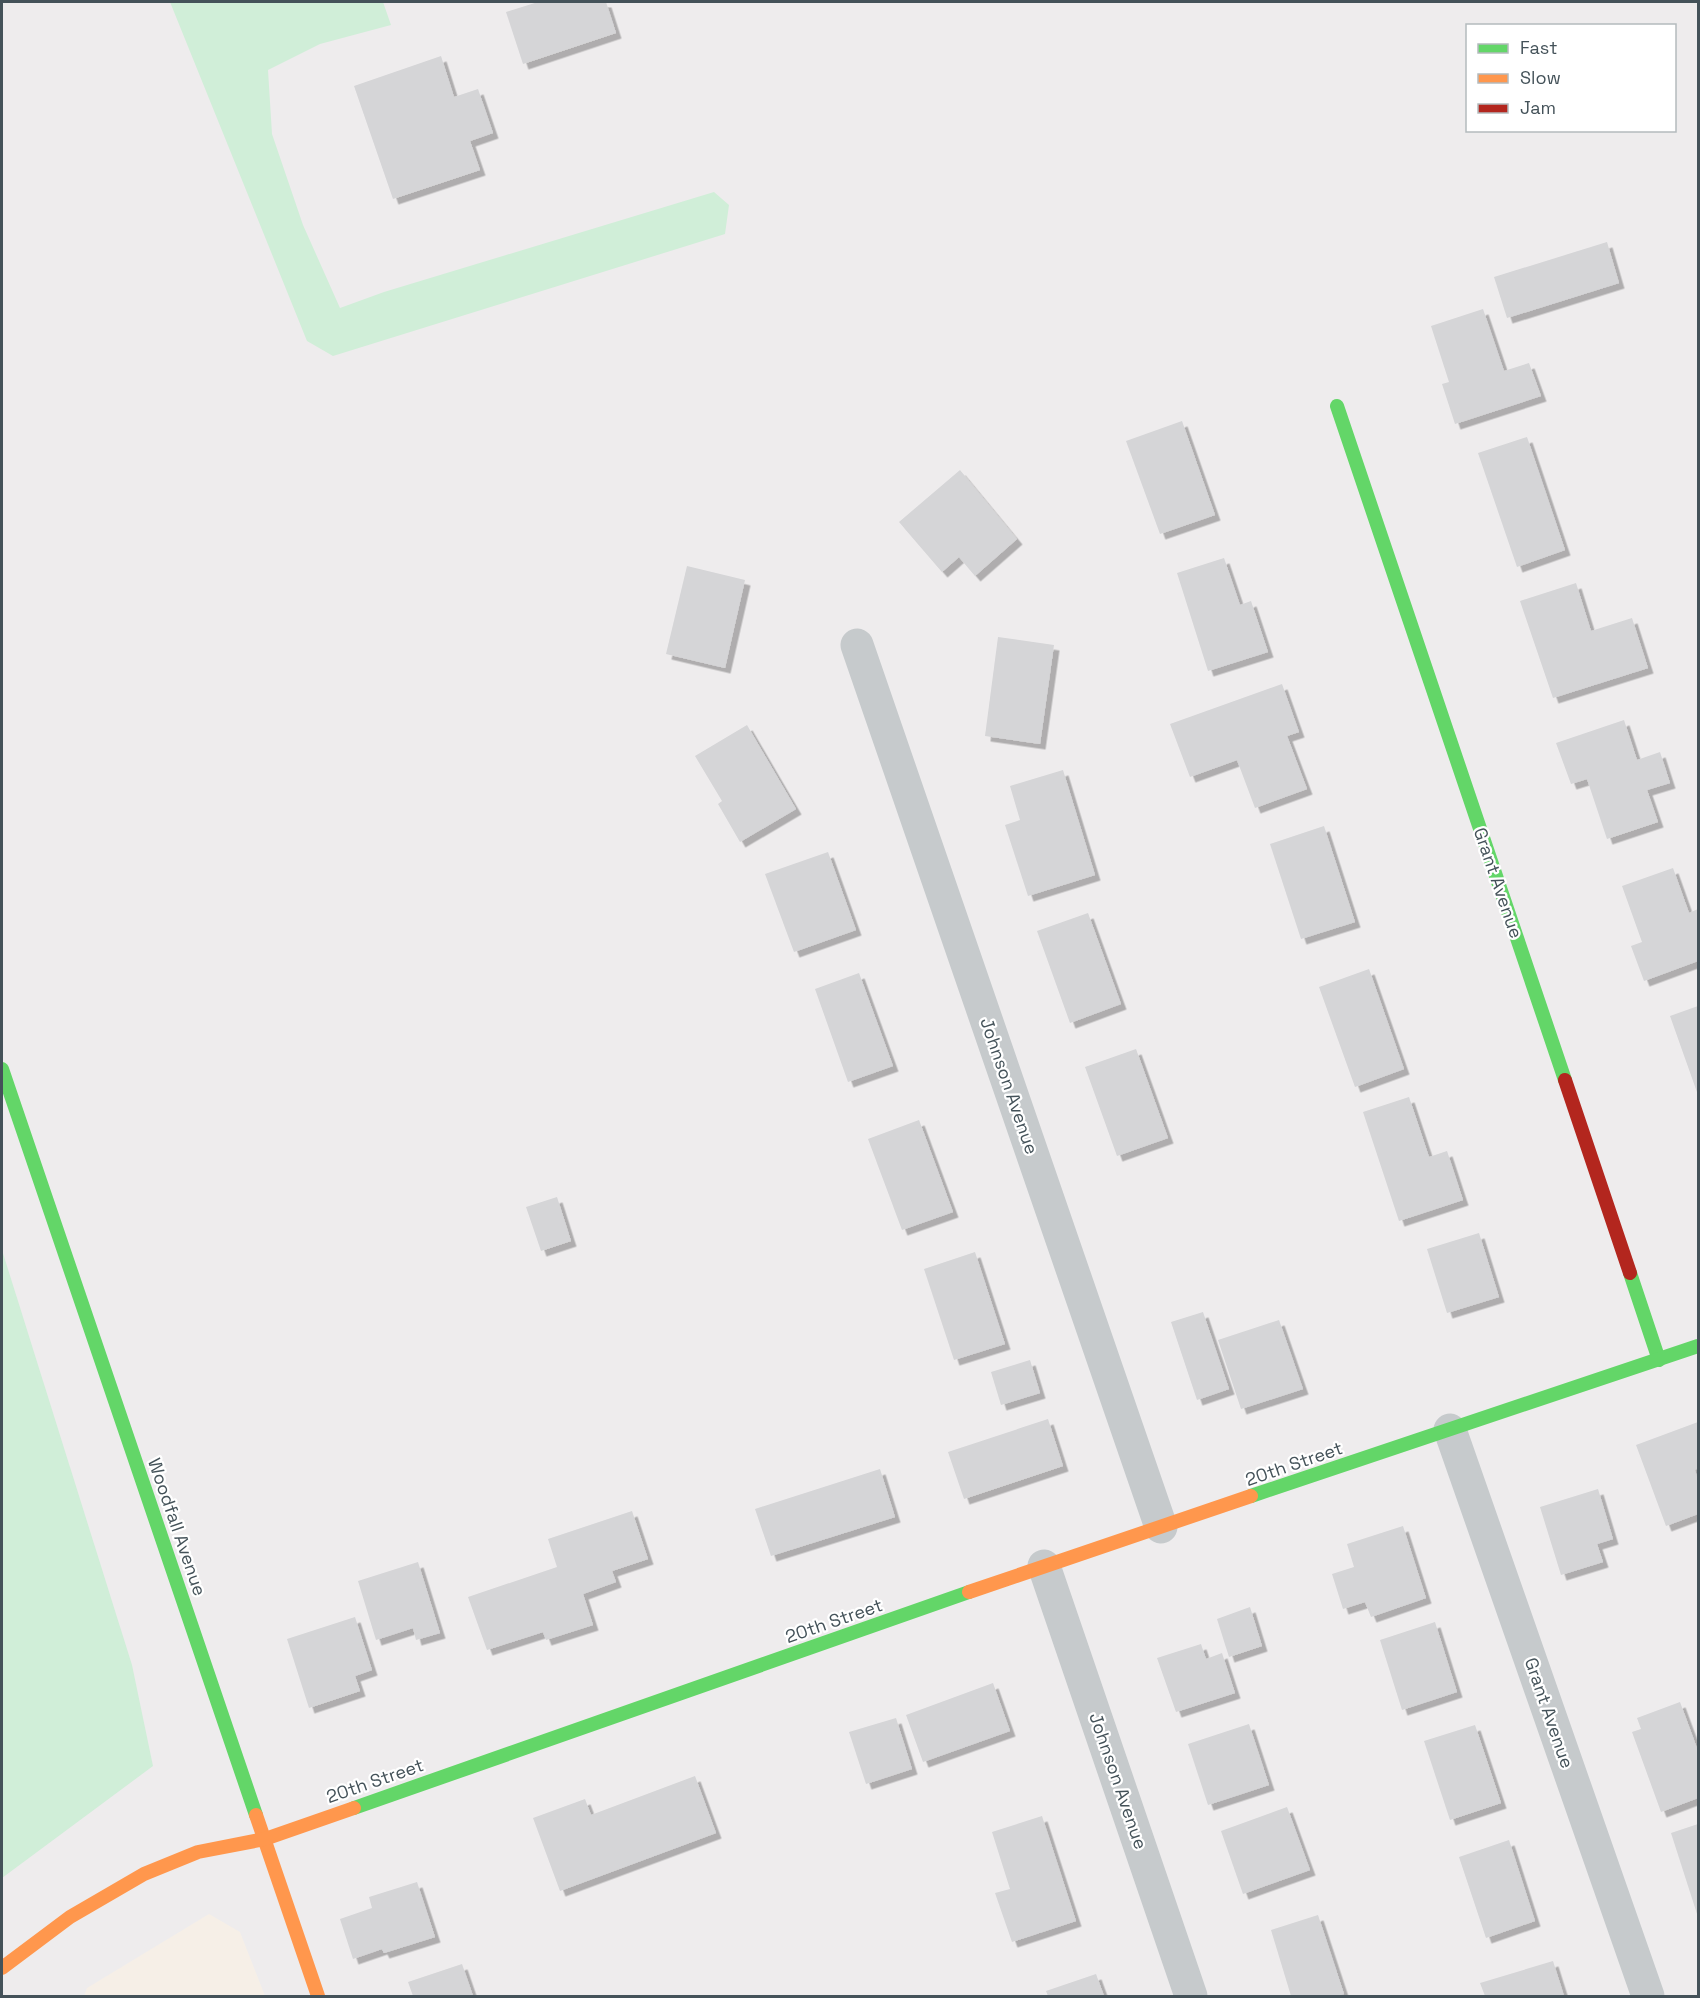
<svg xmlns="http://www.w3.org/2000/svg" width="1700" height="1998" viewBox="0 0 1700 1998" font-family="'Space Grotesk',sans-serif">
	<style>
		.commercial { fill: #f6efe7 }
		.green { fill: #d0eed8 }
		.building { fill: #d5d5d7; filter: url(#shadow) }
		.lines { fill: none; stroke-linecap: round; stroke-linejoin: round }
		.street { stroke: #c6cacc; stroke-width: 33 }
		.fast { stroke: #63d668; stroke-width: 14 }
		.slow { stroke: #ff974d; stroke-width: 14 }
		.jam { stroke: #b3261e; stroke-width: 14 }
		.labels { text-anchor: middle; stroke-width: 4.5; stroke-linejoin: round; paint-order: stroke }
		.street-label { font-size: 18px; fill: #445259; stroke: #fff }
	</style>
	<defs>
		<filter id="shadow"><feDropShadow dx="5.5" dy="5.5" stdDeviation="0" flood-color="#0004"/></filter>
	</defs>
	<rect width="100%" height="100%" fill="#eeeced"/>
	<path class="commercial" d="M209,1914L240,1932L265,1996H84L87,1988Z"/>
	<g class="green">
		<path d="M170,2H383L391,25L320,44L268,70L272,134L303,225L340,308L384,292L714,192L729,205L725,234L333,356L307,341Z"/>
		<path d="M2,1250L132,1665L153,1766L2,1878Z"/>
	</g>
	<g class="building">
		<path d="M538,2H606L616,33L523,64L506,12Z"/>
		<path d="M441,56L454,97L478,89L493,133L470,141L480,170L393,199L354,86Z"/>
		<path d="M1607,242L1619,283L1507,318L1494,277Z"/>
		<path d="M1483,309L1504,371L1529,363L1541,396L1455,424L1442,384L1449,382L1431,326Z"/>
		<path d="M1182,421L1215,515L1160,534L1126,441Z"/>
		<path d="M1527,437L1565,550L1517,567L1478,453Z"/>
		<path d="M960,470L1017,539L975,576L959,557L942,572L899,522Z"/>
		<path d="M1224,558L1240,605L1251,601L1268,652L1208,671L1177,573Z"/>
		<path d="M687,566L745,580L725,668L666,654Z"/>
		<path d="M1576,583L1591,631L1632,618L1648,668L1553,698L1520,601Z"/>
		<path d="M998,637L1054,645L1040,744L985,736Z"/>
		<path d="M1282,684L1299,732L1287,736L1307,789L1255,808L1237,760L1190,777L1170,724Z"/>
		<path d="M1624,720L1637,760L1660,752L1670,783L1647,790L1658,822L1607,839L1587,779L1571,784L1556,743Z"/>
		<path d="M747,725L796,809L740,842L718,804L722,801L695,756Z"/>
		<path d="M1063,770L1095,875L1028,896L1005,825L1020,820L1010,786Z"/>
		<path d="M1324,826L1355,922L1301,939L1270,844Z"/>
		<path d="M828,852L856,930L794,952L765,874Z"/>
		<path d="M1673,868L1689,913L1698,909V961L1644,981L1631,946L1642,942L1622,886Z"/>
		<path d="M1088,913L1121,1004L1070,1023L1037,931Z"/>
		<path d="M1369,969L1404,1069L1355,1087L1319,987Z"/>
		<path d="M859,973L893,1066L848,1082L815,989Z"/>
		<path d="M1698,1006V1095L1670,1016Z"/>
		<path d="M1136,1049L1168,1138L1117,1156L1085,1067Z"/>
		<path d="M1409,1097L1429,1157L1447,1151L1463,1200L1399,1221L1363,1112Z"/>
		<path d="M919,1120L953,1212L902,1230L868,1139Z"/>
		<path d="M557,1197L571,1241L541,1251L526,1207Z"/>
		<path d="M1479,1233L1499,1297L1447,1313L1427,1249Z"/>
		<path d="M975,1252L1005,1344L954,1360L924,1269Z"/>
		<path d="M1203,1312L1229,1389L1197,1400L1171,1322Z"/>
		<path d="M1279,1320L1303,1389L1241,1409L1218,1340Z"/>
		<path d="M1030,1360L1040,1393L1001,1405L991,1372Z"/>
		<path d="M1048,1419L1063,1466L964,1499L948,1452Z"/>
		<path d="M1698,1422V1468L1695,1470L1698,1480V1514L1666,1526L1636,1445Z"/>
		<path d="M880,1469L895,1517L771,1556L755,1509Z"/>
		<path d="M1598,1489L1613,1539L1597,1544L1603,1562L1561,1575L1540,1507Z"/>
		<path d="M632,1511L648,1559L612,1571L616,1582L583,1594L593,1625L546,1640L543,1632L487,1650L468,1597L557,1567L548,1539Z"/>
		<path d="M1403,1526L1426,1598L1371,1617L1365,1602L1343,1609L1332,1574L1354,1567L1347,1544Z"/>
		<path d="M418,1562L440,1633L416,1640L413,1628L376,1640L358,1581Z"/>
		<path d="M1250,1607L1262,1646L1229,1657L1217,1619Z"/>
		<path d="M355,1617L372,1670L355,1676L360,1691L309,1708L287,1639Z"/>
		<path d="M1435,1622L1457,1692L1402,1710L1380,1640Z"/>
		<path d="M1201,1644L1206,1659L1222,1653L1235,1693L1176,1712L1157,1658Z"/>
		<path d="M993,1683L1010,1731L923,1762L906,1715Z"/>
		<path d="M1680,1702L1698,1751V1798L1661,1812L1632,1732L1641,1729L1637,1718Z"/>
		<path d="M896,1718L912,1769L866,1784L849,1732Z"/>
		<path d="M1249,1724L1269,1785L1208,1805L1188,1744Z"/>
		<path d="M1475,1725L1501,1803L1450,1820L1424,1741Z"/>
		<path d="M695,1776L716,1833L560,1891L533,1818L585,1799L591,1815Z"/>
		<path d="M1287,1807L1310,1870L1243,1894L1221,1831Z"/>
		<path d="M1042,1816L1076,1921L1012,1942L995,1893L1010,1889L992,1832Z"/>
		<path d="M1698,1824V1917L1671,1833Z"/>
		<path d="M1509,1840L1535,1921L1486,1938L1459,1857Z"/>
		<path d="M417,1882L435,1937L384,1953L382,1949L353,1959L340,1919L372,1908L369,1897Z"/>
		<path d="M1318,1915L1344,1994L1336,1996H1291L1271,1930Z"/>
		<path d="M1553,1961L1564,1996H1485L1480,1983Z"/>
		<path d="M462,1964L473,1996H413L408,1982Z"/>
		<path d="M1096,1974L1104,1996H1048L1046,1991Z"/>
	</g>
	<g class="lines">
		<g class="street">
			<path d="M857,645L1161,1527"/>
			<path d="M1450,1430L1648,1996"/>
			<path d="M1044,1566L1191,1996"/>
		</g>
		<g class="fast">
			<path d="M1337,406L1565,1080"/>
			<path d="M2,1069L256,1815"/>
			<path d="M1630,1273L1659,1360"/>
			<path d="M1251,1496L1698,1346"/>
			<path d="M354,1808L969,1592"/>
		</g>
		<g class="slow">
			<path d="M969,1592L1251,1496"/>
			<path d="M256,1815L318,1996"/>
			<path d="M2,1968L70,1917L144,1874L198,1852L265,1839L354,1808"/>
		</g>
		<path class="jam" d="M1565,1080L1630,1273"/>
	</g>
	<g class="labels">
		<g class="street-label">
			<text transform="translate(1498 883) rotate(71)" y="6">Grant Avenue</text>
			<text transform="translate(1009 1086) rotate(71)" y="6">Johnson Avenue</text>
			<text transform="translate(1294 1464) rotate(-19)" y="6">20th Street</text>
			<text transform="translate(177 1527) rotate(71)" y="6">Woodfall Avenue</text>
			<text transform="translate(834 1621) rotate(-19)" y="6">20th Street</text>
			<text transform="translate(1549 1713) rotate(71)" y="6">Grant Avenue</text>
			<text transform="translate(375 1781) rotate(-19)" y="6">20th Street</text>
			<text transform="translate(1118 1781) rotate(71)" y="6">Johnson Avenue</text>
		</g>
	</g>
	<rect width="1700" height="1998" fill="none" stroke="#445259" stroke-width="6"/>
	<rect x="1466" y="24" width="210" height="108" fill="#ffffff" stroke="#b4babd" stroke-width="1.5"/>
	<rect x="1478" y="44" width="30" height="9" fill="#63d668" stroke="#b4babd" stroke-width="1.5"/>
	<text x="1520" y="54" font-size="18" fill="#445259">Fast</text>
	<rect x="1478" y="74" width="30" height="9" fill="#ff974d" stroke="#b4babd" stroke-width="1.5"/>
	<text x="1520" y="84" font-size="18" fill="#445259">Slow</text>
	<rect x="1478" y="104" width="30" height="9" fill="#b3261e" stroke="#b4babd" stroke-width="1.5"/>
	<text x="1520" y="114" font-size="18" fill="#445259">Jam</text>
</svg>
